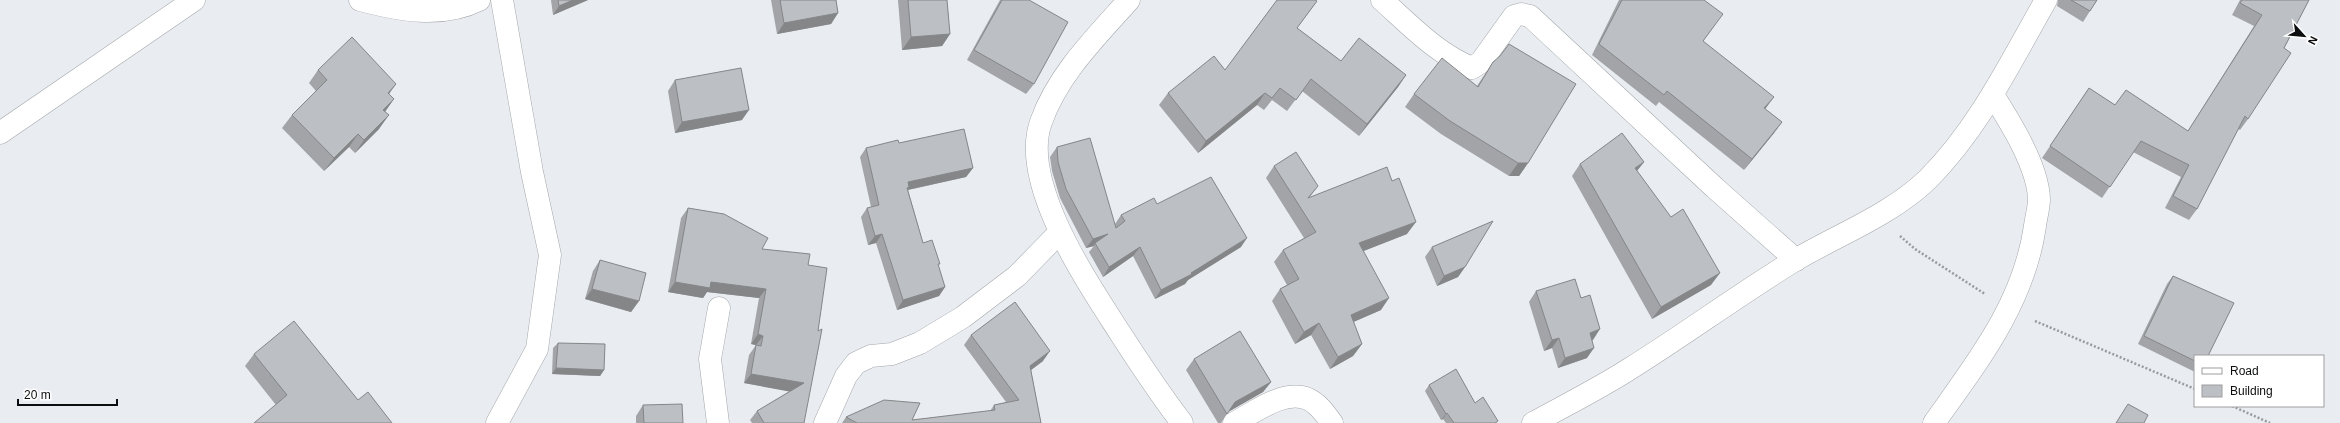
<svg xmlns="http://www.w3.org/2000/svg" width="2340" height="423" viewBox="0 0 2340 423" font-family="Arial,sans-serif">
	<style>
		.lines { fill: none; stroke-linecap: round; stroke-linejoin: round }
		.minor-casing { stroke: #a3a7aa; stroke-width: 23 }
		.path { stroke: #989b9e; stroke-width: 2.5; stroke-dasharray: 2 2; stroke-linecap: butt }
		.minor { stroke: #fff; stroke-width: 22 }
		.wall { fill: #a2a4a8 }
		.shaded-wall { fill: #848688 }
		.building { fill: #bcbfc3; stroke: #848688 }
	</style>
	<rect width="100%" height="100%" fill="#e9edf1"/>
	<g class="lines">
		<g class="minor-casing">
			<g id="minor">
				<path d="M360,0C398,10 441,19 479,0"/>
				<path d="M1129,0C1096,37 1058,74 1041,122C1019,183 1088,283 1120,333C1140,364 1160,394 1182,423"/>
				<path d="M1382,0C1409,24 1437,54 1472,68L1481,62L1514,16L1521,14L1530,16L1715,188L1796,260"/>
				<path d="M0,133L194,0"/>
				<path d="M497,423L537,349L550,255L532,172L502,0"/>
				<path d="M718,423L710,359L719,308"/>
				<path d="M825,423L846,376L856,363L871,356L892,354L920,343L963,317L1017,276L1060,232"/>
				<path d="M1234,423C1255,412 1284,389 1308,399C1319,404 1326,415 1332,423"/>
				<path d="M1533,423C1566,405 1600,388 1631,368C1687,333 1741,293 1797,259C1840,234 1892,214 1928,179C1979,128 2010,63 2046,0"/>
				<path d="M1934,423C1978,361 2024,303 2035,226C2036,217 2039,208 2039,199C2038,166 2010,122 1993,95"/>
			</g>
		</g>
		<g class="path">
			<path d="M1900,236L1915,249L1985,294"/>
			<path d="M2035,321L2195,389"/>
			<path d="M2232,406L2270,423"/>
		</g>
		<use href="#minor" class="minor"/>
	</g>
	<g class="wall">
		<path d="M551,0H588L553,15Z"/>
		<path d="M771,0H836L838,13L831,24L777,34Z"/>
		<path d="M898,0H947L950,34L942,46L902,50Z"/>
		<path d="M1000,0H1029L1034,84L1026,94L967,60Z"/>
		<path d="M1619,0H1704L1715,25L1703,41L1765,109L1782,122L1774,133L1744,170L1659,102L1656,106L1592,55Z"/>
		<path d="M2058,0H2097L2083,22L2057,6Z"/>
		<path d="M2240,0H2309L2248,119L2240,130L2238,129L2197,209L2189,220L2165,208L2181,177L2133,152L2102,198L2042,158L2089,88L2115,105L2188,131L2254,26L2232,15Z"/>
		<path d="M1317,1L1297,28L1341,61L1406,75L1398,87L1359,136L1302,91L1287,111L1272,100L1264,110L1257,105L1198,153L1159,105L1168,93L1225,70Z"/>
		<path d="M1493,62L1528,163L1519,176H1509L1441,134L1405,107L1414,94L1477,86Z"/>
		<path d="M318,70L389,94L385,112L379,129L355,153L349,147L324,171L282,128L292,115L316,91L309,83Z"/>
		<path d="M675,80L742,120L675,133L668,91Z"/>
		<path d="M899,143L973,168L966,177L908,190L923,243L938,266L945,287L939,296L897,310L876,243L868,245L861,217L867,208L871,207L860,157L866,148Z"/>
		<path d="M1057,147L1115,224L1121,215L1157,204L1241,247L1188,280L1185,284L1155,299L1133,256L1103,277L1089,252L1094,246L1086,248L1060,198L1052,171L1050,157Z"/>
		<path d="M1644,162L1637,171L1711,285L1652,319L1572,176L1580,164Z"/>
		<path d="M1274,166L1318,186L1309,198L1407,234L1363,251L1381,310L1353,322L1362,344L1353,356L1330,369L1311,335L1295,344L1272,301L1280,289L1287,285L1274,262L1283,250L1304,238L1266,178Z"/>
		<path d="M688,208L762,249L808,265L804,423H752L750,420L757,411L790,391L744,383L749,355L756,345L751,344L759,298L707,292L703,298L668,292L681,218Z"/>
		<path d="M1432,247L1465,267L1458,277L1437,286L1425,257Z"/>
		<path d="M600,260L639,301L631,312L585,299L593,271Z"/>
		<path d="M2173,276L2195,356V372L2138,344L2167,284Z"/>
		<path d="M1536,291L1593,340H1592L1587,358L1558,368L1552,348L1544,351L1529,302Z"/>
		<path d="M971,335L1043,361L1031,370L1041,423H842L846,417L912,420L990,411L994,405L1006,402L964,345Z"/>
		<path d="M558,343L604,370L600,376L552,374L553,348Z"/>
		<path d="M254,354L358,400L276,405L245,366Z"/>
		<path d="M1194,359L1271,382L1263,392L1228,412L1221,423H1218L1186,370Z"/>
		<path d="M1429,385L1475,403L1497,423H1446L1443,419L1441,420L1425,391Z"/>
		<path d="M643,405L683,423H636V416Z"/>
	</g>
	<g class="shaded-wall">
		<path d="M573,0H588L553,15L559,6Z"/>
		<path d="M838,13L831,24L777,34L784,23Z"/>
		<path d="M950,34L942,46L902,50L911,37Z"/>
		<path d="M1406,75L1398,87L1359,136L1367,124Z"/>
		<path d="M396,84L387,97L388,93Z"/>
		<path d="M1265,93L1257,105L1198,153L1206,141Z"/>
		<path d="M1774,97L1766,108L1756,119L1764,108Z"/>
		<path d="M394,99L385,112L383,110Z"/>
		<path d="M749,110L742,120L675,133L682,122Z"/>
		<path d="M389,115L379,129L355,153L364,140Z"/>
		<path d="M1782,122L1774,133L1744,170L1752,159Z"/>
		<path d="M358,134L349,147L324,171L334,158Z"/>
		<path d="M1644,162L1635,173V168Z"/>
		<path d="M1518,163H1528L1519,176H1509Z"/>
		<path d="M973,168L966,177L907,190L908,182Z"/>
		<path d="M1416,222L1407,234L1351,256L1359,243Z"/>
		<path d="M882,234L876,243L868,245L875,236Z"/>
		<path d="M1108,234L1095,243L1094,246L1086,248L1093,239Z"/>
		<path d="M1247,238L1241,247L1188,280L1185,284L1155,299L1161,290L1191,273Z"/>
		<path d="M1140,247L1133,256L1103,277L1109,267Z"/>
		<path d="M1465,267L1458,277L1437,286L1444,276Z"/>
		<path d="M1720,273L1711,285L1652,319L1661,307Z"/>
		<path d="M675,282H711L766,289L759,298L707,292L703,298L668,292Z"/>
		<path d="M945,287L939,296L897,310L903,300Z"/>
		<path d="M592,289L639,301L631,312L585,299Z"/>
		<path d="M1389,298L1381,310L1342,327L1351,315Z"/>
		<path d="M1319,323L1311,335L1295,344L1304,332Z"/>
		<path d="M1600,329L1593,340L1583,343L1590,333Z"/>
		<path d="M758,334L763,336L756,345L751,344Z"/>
		<path d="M1559,338L1552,348L1544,351L1552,340Z"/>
		<path d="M1362,344L1353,356L1330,369L1338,357Z"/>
		<path d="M1594,348L1587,358L1558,368L1565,358Z"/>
		<path d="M1050,351L1043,361L1023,376L1030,366Z"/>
		<path d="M556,368L604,370L600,376L552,374Z"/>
		<path d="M751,374L804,383L797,393L744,383Z"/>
		<path d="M1271,382L1263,392L1228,412L1235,402Z"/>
		<path d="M1447,413L1443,419L1441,420L1446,414Z"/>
	</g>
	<g class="building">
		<path d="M558,0H573L559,6Z"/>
		<path d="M780,0H836L838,13L784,23Z"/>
		<path d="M908,0H947L950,34L911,37Z"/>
		<path d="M1002,0H1029L1068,22L1034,84L974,50Z"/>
		<path d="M1277,0H1315L1317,1L1297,28L1341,61L1359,38L1406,75L1367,124L1311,79L1296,100L1280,88L1272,98L1265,93L1206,141L1168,93L1214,56L1225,70Z"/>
		<path d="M1622,0H1704L1723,14L1703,41L1774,97L1764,108L1782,122L1752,159L1667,91L1664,95L1599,44Z"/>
		<path d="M2071,0H2097L2090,11Z"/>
		<path d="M2242,0H2309L2284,48L2291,53L2248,119L2245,116L2197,209L2173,196L2189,165L2141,141L2110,187L2050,146L2089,88L2115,105L2126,90L2188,131L2262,15L2240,3Z"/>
		<path d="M352,37L396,84L388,93L394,99L383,110L389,115L364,140L358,134L334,158L292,115L327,80L318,70Z"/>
		<path d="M1509,44L1576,84L1528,163H1518L1450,121L1414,94L1442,58L1478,87L1493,62L1500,56Z"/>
		<path d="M741,68L749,110L682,122L675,80Z"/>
		<path d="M964,129L973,168L908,182L909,187L907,188L923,243L932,240L940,264H938L945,287L903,300L882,234L875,236L867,208L879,205L866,148L898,140L899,143Z"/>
		<path d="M1622,133L1644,162L1635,168L1671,217L1683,209L1720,273L1661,307L1580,164Z"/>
		<path d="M1090,138L1116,228L1125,221L1121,215L1154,198L1157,204L1211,177L1247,238L1191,273L1192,274L1161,290L1140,247L1109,267L1095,243L1108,234L1093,239L1066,189L1058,162L1057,147Z"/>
		<path d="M1296,152L1318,186L1308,198L1387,167L1392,181L1399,178L1416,222L1359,243L1389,298L1351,315L1362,344L1338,357L1319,323L1304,332L1280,289L1299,279L1283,250L1316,232L1274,166Z"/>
		<path d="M688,208L724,214L768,238L762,249L810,254L808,265L827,268L818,331L822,329L804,423H764L757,411L804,383L751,374L756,345L761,346L763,336L758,334L766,289L711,282L710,288L675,282Z"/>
		<path d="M1493,221L1465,267L1444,276L1432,247Z"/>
		<path d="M600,260L646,273L639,301L592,289Z"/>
		<path d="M2173,276L2234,303L2208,356H2195V361L2144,336Z"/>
		<path d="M1575,279L1581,298L1590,295L1600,329L1590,333L1594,348L1565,358L1559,338L1552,340L1536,291Z"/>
		<path d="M1015,302L1050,351L1030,366L1041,423H857L846,417L884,400L920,403L912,420L995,410L994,405L1019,400L971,335Z"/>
		<path d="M294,321L358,400L368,392L392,423H254L287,395L254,354Z"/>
		<path d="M1240,331L1271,382L1235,402L1227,414L1194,359Z"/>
		<path d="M558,343L605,344L604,370L556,368Z"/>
		<path d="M1456,369L1475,403L1483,397L1498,421L1495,423H1454L1447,413L1446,414L1429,385Z"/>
		<path d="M682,404L683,423H644L643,405Z"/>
		<path d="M2128,404L2148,415L2144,423H2116Z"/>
	</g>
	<rect x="2194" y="355" width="130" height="52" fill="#ffffff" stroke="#9e9e9f"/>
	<rect x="2202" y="368" width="20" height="6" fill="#ffffff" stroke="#9e9e9f"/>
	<text x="2230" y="375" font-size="12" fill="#0c0d0e">Road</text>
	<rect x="2202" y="385" width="20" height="12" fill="#bcbfc3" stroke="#9e9e9f"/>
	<text x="2230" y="395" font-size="12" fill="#0c0d0e">Building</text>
	<g transform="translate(2304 36) rotate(117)" stroke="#ffffff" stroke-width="3" paint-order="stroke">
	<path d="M0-3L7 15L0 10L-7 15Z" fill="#0c0d0e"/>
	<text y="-6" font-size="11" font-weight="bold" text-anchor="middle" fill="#0c0d0e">N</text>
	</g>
	<path d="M18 399v6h99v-6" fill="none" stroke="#0c0d0e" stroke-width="2"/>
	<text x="24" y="399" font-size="12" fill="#0c0d0e" stroke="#ffffff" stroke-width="3" paint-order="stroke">20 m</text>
</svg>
